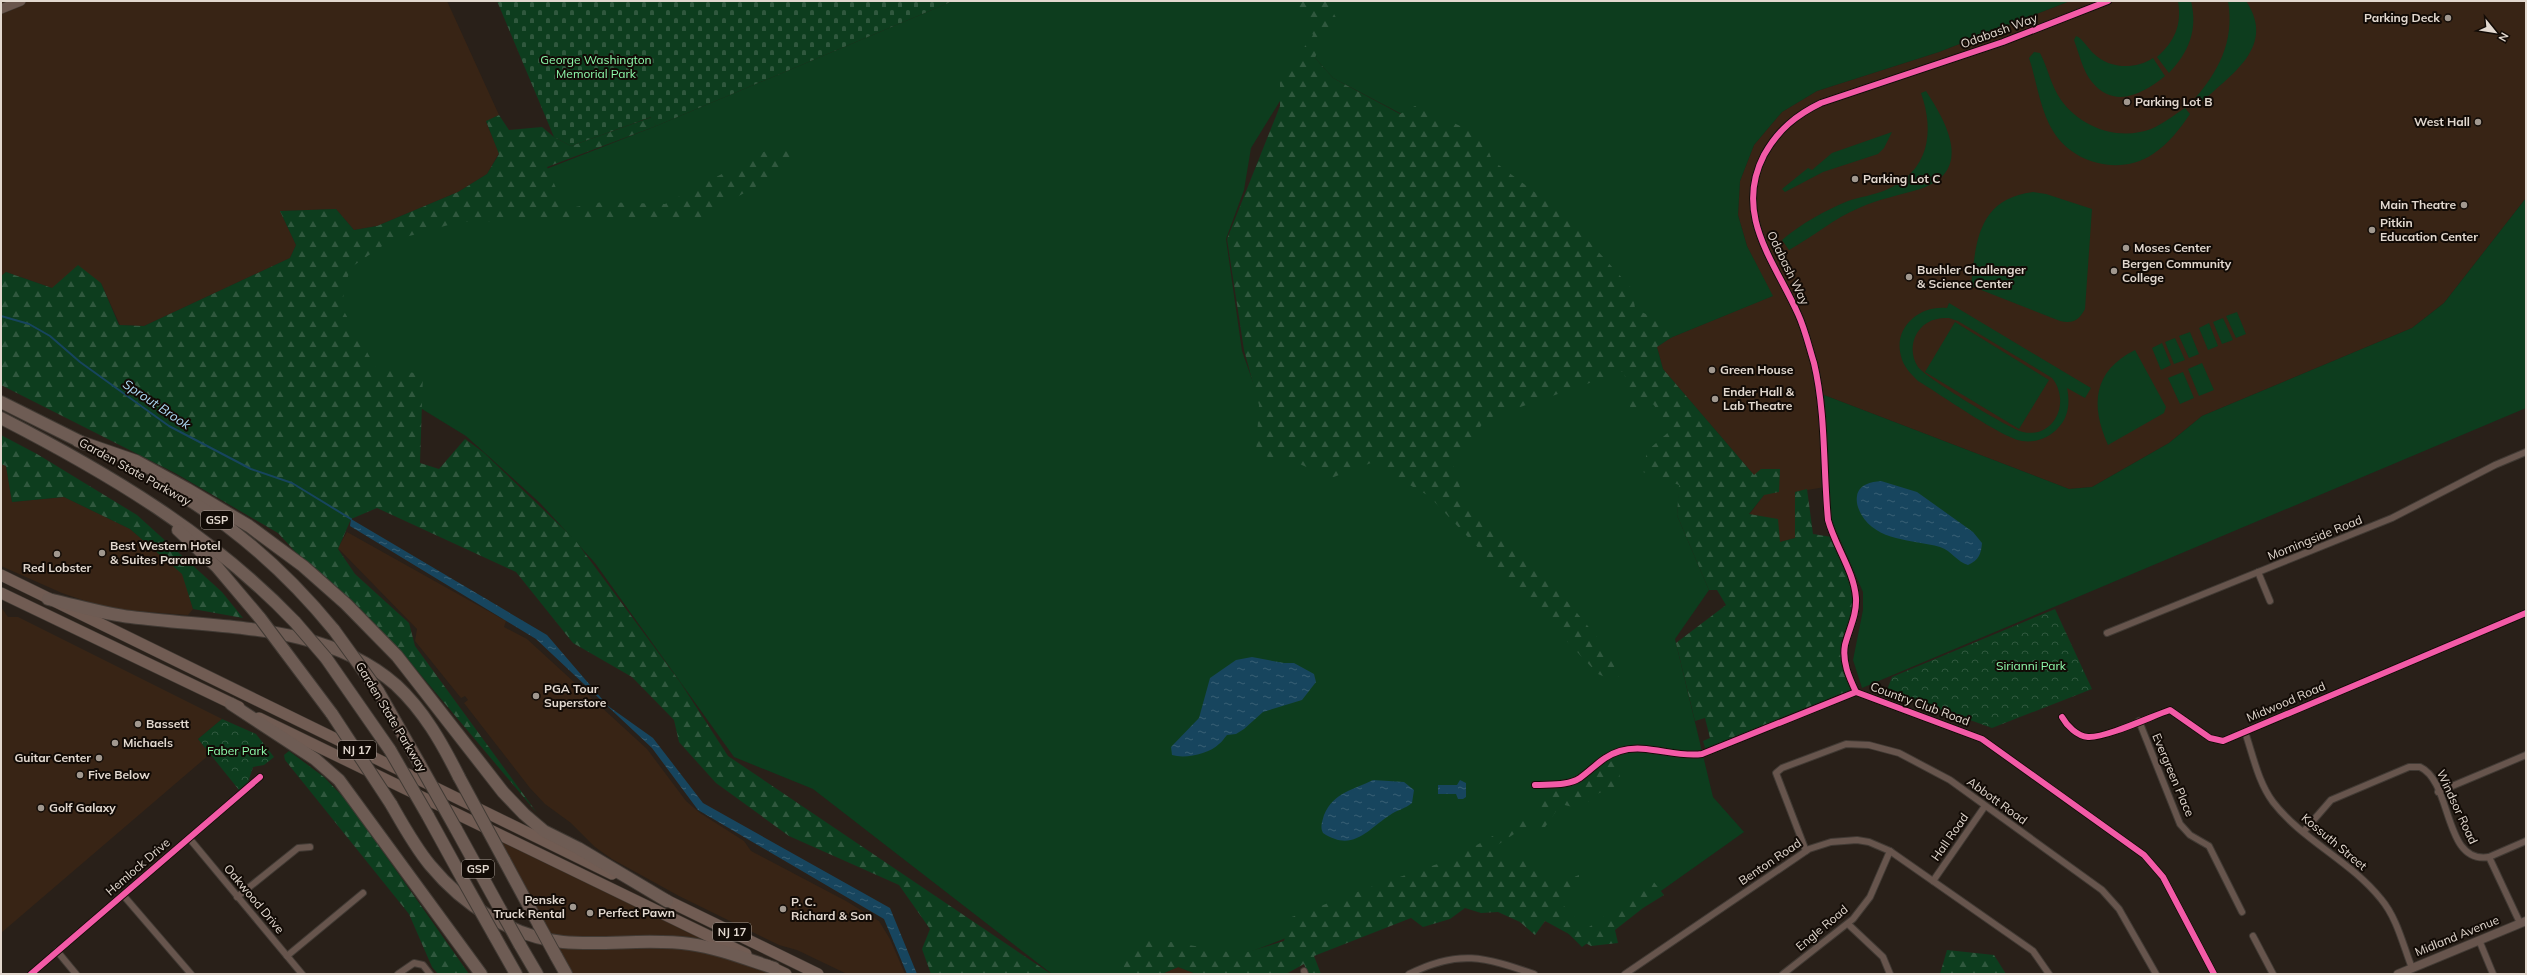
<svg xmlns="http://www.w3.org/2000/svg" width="2527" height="975" viewBox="0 0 2527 975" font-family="Mulish,sans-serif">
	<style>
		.built { fill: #382415 }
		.green { fill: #0d3d1e; fill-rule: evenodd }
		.forest { fill: url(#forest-firs) }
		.cemetery { fill: url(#cemetery-stones) }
		.park { fill: url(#park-crowns) }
		.water { fill: url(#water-ripples) }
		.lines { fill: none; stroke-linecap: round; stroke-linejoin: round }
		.stream { stroke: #17455e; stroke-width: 2 }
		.minor-casing { stroke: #413a34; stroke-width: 8 }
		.tertiary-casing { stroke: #413a34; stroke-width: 10 }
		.secondary-casing { stroke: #413a34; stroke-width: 10 }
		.trunk-casing { stroke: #413a34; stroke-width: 12 }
		.motorway-casing { stroke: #413a34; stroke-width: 14 }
		.minor { stroke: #67554d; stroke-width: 6 }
		.tertiary { stroke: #67554d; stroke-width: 8 }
		.secondary { stroke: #6a564d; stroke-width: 9 }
		.trunk { stroke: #715c53; stroke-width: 11 }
		.motorway { stroke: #6e5c54; stroke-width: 12 }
		.motorway-bridge-casing { stroke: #413a34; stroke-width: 14; stroke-linecap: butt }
		.motorway-bridge { stroke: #6e5c54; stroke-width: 12 }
		.cycleway-casing { stroke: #120b06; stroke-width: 8 }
		.cycleway { stroke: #f35aa7; stroke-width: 6 }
		.poi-dot { fill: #a1988f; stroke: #120b06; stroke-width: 1.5 }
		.labels { text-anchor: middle; stroke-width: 4; stroke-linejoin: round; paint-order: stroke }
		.shield { fill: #120b06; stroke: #a49a93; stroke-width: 1 }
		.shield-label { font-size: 11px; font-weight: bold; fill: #e2d8cf }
		.poi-label { font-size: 12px; font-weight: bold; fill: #e2d8cf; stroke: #120b06; text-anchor: start }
		.street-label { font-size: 12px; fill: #e2d8cf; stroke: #120b06 }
		.park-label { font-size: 12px; fill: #8efbac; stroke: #120b06 }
		.water-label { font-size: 13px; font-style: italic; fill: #aedaf6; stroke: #120b06 }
	</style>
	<defs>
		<pattern id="forest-firs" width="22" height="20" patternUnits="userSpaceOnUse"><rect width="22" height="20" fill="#0d3d1e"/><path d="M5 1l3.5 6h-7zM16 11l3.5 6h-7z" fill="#30583e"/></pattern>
		<pattern id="cemetery-stones" width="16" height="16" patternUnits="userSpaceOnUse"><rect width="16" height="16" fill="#0d3d1e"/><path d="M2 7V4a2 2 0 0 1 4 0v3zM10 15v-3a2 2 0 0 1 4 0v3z" fill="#30583e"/></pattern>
		<pattern id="park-crowns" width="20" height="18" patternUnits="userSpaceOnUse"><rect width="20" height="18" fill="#0d3d1e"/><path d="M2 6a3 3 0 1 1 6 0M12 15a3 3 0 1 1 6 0" fill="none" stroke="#30583e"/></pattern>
		<pattern id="water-ripples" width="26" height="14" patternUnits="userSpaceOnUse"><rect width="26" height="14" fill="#17455e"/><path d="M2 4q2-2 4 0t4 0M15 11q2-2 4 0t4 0" fill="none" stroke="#385f74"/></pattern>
	</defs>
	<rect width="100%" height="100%" fill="#292019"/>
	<g class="built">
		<path d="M1,1H447L499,115L486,122L499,153L487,174L458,192L377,226L354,230L336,209L280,211L296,245L290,258L144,326L120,325L101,283L52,288L6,272L1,276Z"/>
		<path d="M2070,1H2526V198L2444,303L2412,328L2202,416L2169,443L2092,487L2069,489L1824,395H1820L1825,487L1795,492V538L1780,542L1749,515L1764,495L1754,475L1663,369L1657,347L1672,337L1772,296L1747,246L1738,215L1740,181L1754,145L1782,112L1817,91L1939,52Z"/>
		<path d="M1,464L6,466L12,502L64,497L130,529L183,574L193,609L188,615L109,609L62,593L1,566Z"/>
		<path d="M347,532L506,621L504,627L527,639L647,749L686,801L700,813L744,841L751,851L846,901L879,921L890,939L905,974H847L797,950L779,945L679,896L612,859L595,847L571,823L545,804L530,788L464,703L468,700L465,696L461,698L415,641L417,629L338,548Z"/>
		<path d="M1,607L8,617H18L222,719L198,739L210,754L1,933Z"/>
		<path d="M492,830L786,974H566Z"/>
		<path d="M1178,967L1196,974H1162Z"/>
	</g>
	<g class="green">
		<path d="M953,1H2070L1939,52L1817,91L1782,112L1754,145L1740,181L1738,215L1747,246L1773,296L1658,343L1411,119L1333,78L1315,58L1317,41L1251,148L1244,190L1226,239L1242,351L1274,441L1623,361L1684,441L1677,515L1709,590L1675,639L1713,797L1744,832L1582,947L1492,858L1209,968L1178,967L1160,974H1052L813,789L734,757L595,563L540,503L466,436L329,352L306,263L656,126Z"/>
		<path d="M2178,1H2191C2198,30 2189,52 2169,73L2157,57C2175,41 2182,25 2178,1Z"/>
		<path d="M2228,1H2246C2279,50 2224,78 2196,108L2191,103C2218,73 2235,42 2228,1Z"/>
		<path d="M2076,36C2082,38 2088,48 2093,53C2109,69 2135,70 2153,58L2165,76C2144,93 2115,110 2092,82C2083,72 2079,53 2074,40Z"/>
		<path d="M2034,52L2040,53C2048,68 2051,86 2061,100C2081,128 2119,141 2151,129C2163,124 2174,115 2185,108L2190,114C2180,129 2168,144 2153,154C2120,176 2073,164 2053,131C2040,110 2037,82 2029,58Z"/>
		<path d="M1926,91C1946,122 1975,171 1920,189C1900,195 1879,199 1859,208C1834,218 1813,237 1789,250L1782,240C1802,223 1824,211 1848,201C1860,197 1874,195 1886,190C1929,171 1935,133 1921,93Z"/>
		<path d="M1892,132L1884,148L1878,154L1823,172L1785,192L1782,189L1808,168L1812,170L1832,153Z"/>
		<path d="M2033,192L2046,194L2092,209L2085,309C2079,320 2073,324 2060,321L1971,286C1976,241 1978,199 2033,192Z"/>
		<path d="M2526,198V408L1862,688L1853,660L1863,610V592L1831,519L1824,395L2069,489L2092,487L2169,443L2202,416L2412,328L2444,303Z"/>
		<path d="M1949,303L2091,388L2085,398L2067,388C2070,402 2069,417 2058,428C2049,438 2036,443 2022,441C2002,438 1940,394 1918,381C1911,374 1903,366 1901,356C1893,327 1920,305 1947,308ZM1949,318L1958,321L2052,378C2071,401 2055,439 2023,432C2009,429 1925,377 1918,367C1912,358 1911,347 1915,337C1921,323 1934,317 1949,318Z"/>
		<path d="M2237,312L2246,334L2236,338L2226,316Z"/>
		<path d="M2223,318L2233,340L2222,344L2213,322Z"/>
		<path d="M1955,322L2049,380L2019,429L1925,372Z"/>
		<path d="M2209,323L2218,346L2208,350L2199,328Z"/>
		<path d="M2190,332L2199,354L2189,358L2179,336Z"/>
		<path d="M2175,338L2185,360L2174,364L2165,342Z"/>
		<path d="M2162,343L2171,365L2161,370L2152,348Z"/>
		<path d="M2135,350L2166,407L2164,413L2108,445C2090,405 2093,371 2135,350Z"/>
		<path d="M2202,363L2214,390L2199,396L2188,369Z"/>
		<path d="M2183,372L2194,398L2180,404L2168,378Z"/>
	</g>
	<g class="forest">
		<path d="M1295,1H1327L1341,27L1322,39L1315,58L1333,78L1400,114L1415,106L1483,136L1492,160L1564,214L1633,290L1635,309L1657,319L1672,337L1657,347L1663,369L1754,475L1761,469H1780L1779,492L1764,495L1749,514L1778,519L1780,542L1795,538V492L1807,489L1813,534L1832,537L1853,581L1856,598L1844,659L1856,692L1706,751L1703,741L1710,738L1705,718L1695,721L1676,643L1726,605L1717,590H1709L1677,515L1679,485L1643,472L1647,451L1672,429L1653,404L1632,418L1624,371L1486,419L1453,464L1463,497L1567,601L1607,649L1622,684L1598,674L1429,496L1371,463L1331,478L1293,461H1278L1256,452L1259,405L1244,350L1227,239L1280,106V81L1313,35Z"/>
		<path d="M499,115L509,130L542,127L554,137L571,146L652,117L656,126L547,167L565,209L602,202L665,204L773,147L792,153L782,172L701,217L459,222L388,242L350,268L341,306L376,368L423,374L420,463L439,469L465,439L483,452L575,540L680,682L728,756L1051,974H931L922,949L930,929L899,885L789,836L716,783L679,742L674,720L632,677L573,643L516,572L377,508L351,519L338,549L355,574L409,623L415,646L537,813L399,649L302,559L278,533L175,473L1,385V276L6,272L52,288L78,265L101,283L119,325L144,326L290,258L296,245L280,211L336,209L354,230L377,226L458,192L487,174L499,154L486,121Z"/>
		<path d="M1,435L37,454L137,515L222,592L243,618L193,609L182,574L130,529L64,497L12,502L6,466L1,464Z"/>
		<path d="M289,751L324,777L348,802L469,974H438L432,967L409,914L285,760L284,755Z"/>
		<path d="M1616,757L1622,762L1618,785L1597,794L1580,809L1561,804L1543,830L1517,832L1490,850L1497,860L1528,861L1556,884L1579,875V885L1563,905L1586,929C1610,914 1628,894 1653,881L1664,895L1643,908L1615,930L1618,943L1591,946L1545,921L1535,935L1520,922L1498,912L1481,913L1465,908L1450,919L1423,927L1411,918L1314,956L1321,974H1308L1304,964L1286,974H1196L1178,967L1162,974H1123L1125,956L1148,938L1241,954L1284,941L1289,918L1365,889L1452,859L1521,820L1537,819L1540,814L1538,801L1546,790L1575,788Z"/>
		<path d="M1947,950L1994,955L2006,974H1940Z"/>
	</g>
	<path class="cemetery" d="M497,1H953L656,126L651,117L571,146L554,137Z"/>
	<g class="park">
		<path d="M2055,609L2092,689L1992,728L1887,690L1892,677Z"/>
		<path d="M222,719L256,734L274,757L264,765L253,767L248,782L239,790L198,739Z"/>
	</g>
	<g class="water">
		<path d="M1881,481L1917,492L1973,532L1982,543C1981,554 1979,560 1968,565C1957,562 1952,551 1940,547C1912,539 1877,542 1861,514C1858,508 1856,503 1857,496C1859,484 1871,482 1881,481Z"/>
		<path d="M351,519L547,635L608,706L653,738L703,803L890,908L917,974H907L884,919L698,810L652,748L536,639L350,526Z"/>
		<path d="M1252,657L1284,663H1294L1314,674L1316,682L1302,700L1263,712L1244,729L1236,734L1227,735C1224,738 1222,742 1219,744C1209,754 1185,759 1172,755L1171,747L1199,718L1210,678L1236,660Z"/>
		<path d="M1373,780L1404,782L1414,790L1412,803C1405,809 1397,810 1390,815C1368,829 1353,853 1323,833C1320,827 1322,822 1324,815C1334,792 1353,790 1373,780Z"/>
		<path d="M1460,780L1466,783V797L1463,799H1458L1456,794H1438V785H1457Z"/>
	</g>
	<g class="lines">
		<path class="stream" d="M1,316L29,324L50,336L80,362L169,426L251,469L292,483L351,519"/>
		<g class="minor-casing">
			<g id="minor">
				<path d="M2258,572L2270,601"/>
				<path d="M2107,633L2392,518L2495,465L2526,452"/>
				<path d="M1856,692C1849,677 1842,662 1845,645C1849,629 1857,615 1856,598C1854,571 1835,546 1828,520C1823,468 1826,414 1814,363C1809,347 1805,329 1798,314C1775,262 1733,215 1764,155C1778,130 1796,115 1821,103L2003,42L2108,1"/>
				<path d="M2062,717C2067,726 2077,736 2088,737C2106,738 2152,716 2170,710L2210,738L2223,741L2526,613"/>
				<path d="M2139,721L2180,824L2190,835L2209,846L2242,912"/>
				<path d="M2245,732C2253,755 2258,782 2273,802C2302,840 2351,861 2381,899C2397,918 2403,945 2412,968"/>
				<path d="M1535,785C1550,784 1568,786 1580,778C1594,768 1603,756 1620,751C1646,743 1675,758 1702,754L1856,692L1982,739L2144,855L2163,877L2214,974"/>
				<path d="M2438,792L2526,755"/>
				<path d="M2304,831L2331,800L2409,767H2420C2453,782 2443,865 2489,857L2520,923"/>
				<path d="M189,838L302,974"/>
				<path d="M1806,851L1776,773L1782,768L1846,744L1869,745L1899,753L1950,780L2102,890L2119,909L2156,974"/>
				<path d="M2489,857L2526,841"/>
				<path d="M1933,881L1985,806"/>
				<path d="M123,895L191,974"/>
				<path d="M237,897L298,848L310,847"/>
				<path d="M1848,924L1883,957L1890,974"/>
				<path d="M2253,936L2273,974"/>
				<path d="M2479,940L2493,974"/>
				<path d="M57,951L76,974"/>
				<path d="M287,956L363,893"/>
				<path d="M1304,971L1305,974"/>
				<path d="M31,974L260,777"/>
				<path d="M398,974L414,963L423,965L430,974"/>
				<path d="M1409,974C1459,949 1484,957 1534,974"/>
				<path d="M1625,974L1809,849L1831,842L1857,840L1869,842L1890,851L2033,951L2049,974"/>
				<path d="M1783,974L1853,919L1870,897L1890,851"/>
			</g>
		</g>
		<g class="tertiary-casing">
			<path id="tertiary" d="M2398,974L2526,921"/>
		</g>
		<g class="secondary-casing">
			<path id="secondary" d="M1,9L21,1"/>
		</g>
		<g class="trunk-casing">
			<g id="trunk">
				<path d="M1,575L612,874"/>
				<path d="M1,593L239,707"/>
				<path d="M259,718L746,954"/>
				<path d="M660,897L818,974"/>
				<path d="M767,965L786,974"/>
			</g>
		</g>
		<g class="motorway-casing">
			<g id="motorway">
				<path d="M1,402L85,444"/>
				<path d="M1,418C108,473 211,534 295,622"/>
				<path d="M78,441L136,461L187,489L249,526L303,566L346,604L397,656L503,792L524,814L544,831L578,848L667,901"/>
				<path d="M157,481C225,518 285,570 334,630"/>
				<path d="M178,530L217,567L260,618"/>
				<path d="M48,599C76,605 103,614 131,617C220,629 324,622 396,685C424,711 442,743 459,777"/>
				<path d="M284,650L332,714"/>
				<path d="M326,658L390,750"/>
				<path d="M378,691L419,763"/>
				<path d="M231,704L315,759L339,780L481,974"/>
				<path d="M391,804C403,825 415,847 430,865C463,905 512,937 563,942C605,946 648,938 690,944C719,948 746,959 774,968"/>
				<path d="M428,816L462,878"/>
				<path d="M456,829L500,909"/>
				<path d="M504,860L539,925"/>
				<path d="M494,935L516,974"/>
				<path d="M520,945L537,974"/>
				<path d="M556,956L566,974"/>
			</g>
		</g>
		<use href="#minor" class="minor"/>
		<use href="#tertiary" class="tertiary"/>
		<use href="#secondary" class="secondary"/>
		<use href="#trunk" class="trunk"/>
		<use href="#motorway" class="motorway"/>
		<g class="motorway-bridge-casing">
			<g id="motorway-bridge">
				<path d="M260,618L284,650"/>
				<path d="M295,622L326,658"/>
				<path d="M334,630L378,691"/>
				<path d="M332,714L391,804"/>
				<path d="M390,750L428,816"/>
				<path d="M419,763L456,829"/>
				<path d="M459,777L504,860"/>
				<path d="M462,878L494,935"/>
				<path d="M500,909L520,945"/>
				<path d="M539,925L556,956"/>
			</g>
		</g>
		<use href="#motorway-bridge" class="motorway-bridge"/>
		<g class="cycleway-casing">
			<g id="cycleway">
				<path d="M1856,692C1849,677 1842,662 1845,645C1849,629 1857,615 1856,598C1854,571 1835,546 1828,520C1823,468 1826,414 1814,363C1809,347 1805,329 1798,314C1775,262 1733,215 1764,155C1778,130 1796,115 1821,103L2003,42L2108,1"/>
				<path d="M2062,717C2067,726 2077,736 2088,737C2106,738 2152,716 2170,710L2210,738L2223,741L2526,613"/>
				<path d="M1535,785C1550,784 1568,786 1580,778C1594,768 1603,756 1620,751C1646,743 1675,758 1702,754L1856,692L1982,739L2144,855L2163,877L2214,974"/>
				<path d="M31,974L260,777"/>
			</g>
		</g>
		<use href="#cycleway" class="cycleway"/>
	</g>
	<g class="poi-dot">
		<circle cx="2448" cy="18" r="4"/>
		<circle cx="2127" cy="102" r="4"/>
		<circle cx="2478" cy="122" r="4"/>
		<circle cx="1855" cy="179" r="4"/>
		<circle cx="2464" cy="205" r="4"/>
		<circle cx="2372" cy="230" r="4"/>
		<circle cx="2126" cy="248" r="4"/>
		<circle cx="2114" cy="271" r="4"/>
		<circle cx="1909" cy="277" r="4"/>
		<circle cx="1712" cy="370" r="4"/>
		<circle cx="1715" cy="399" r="4"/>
		<circle cx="102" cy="553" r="4"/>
		<circle cx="57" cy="554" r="4"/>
		<circle cx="536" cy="696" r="4"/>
		<circle cx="138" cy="724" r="4"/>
		<circle cx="115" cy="743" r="4"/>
		<circle cx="99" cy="758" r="4"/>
		<circle cx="80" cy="775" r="4"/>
		<circle cx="41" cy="808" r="4"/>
		<circle cx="573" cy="907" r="4"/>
		<circle cx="783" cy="909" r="4"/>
		<circle cx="590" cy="913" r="4"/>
	</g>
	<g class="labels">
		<g class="shield">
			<rect x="201" y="511" width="32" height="18" rx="3"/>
			<rect x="338" y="741" width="38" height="18" rx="3"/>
			<rect x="462" y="860" width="32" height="18" rx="3"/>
			<rect x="713" y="923" width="38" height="18" rx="3"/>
		</g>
		<g class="shield-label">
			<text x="217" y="524">GSP</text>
			<text x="357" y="754">NJ 17</text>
			<text x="478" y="873">GSP</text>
			<text x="732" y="936">NJ 17</text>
		</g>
		<g class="poi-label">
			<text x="2440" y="22" text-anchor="end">Parking Deck</text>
			<text x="2135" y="106">Parking Lot B</text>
			<text x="2470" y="126" text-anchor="end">West Hall</text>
			<text x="1863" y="183">Parking Lot C</text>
			<text x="2456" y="209" text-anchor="end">Main Theatre</text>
			<text x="2380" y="227">Pitkin<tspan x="2380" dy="14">Education Center</tspan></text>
			<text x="2134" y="252">Moses Center</text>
			<text x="2122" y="268">Bergen Community<tspan x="2122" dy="14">College</tspan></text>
			<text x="1917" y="274">Buehler Challenger<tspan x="1917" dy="14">&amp; Science Center</tspan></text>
			<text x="1720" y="374">Green House</text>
			<text x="1723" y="396">Ender Hall &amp;<tspan x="1723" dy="14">Lab Theatre</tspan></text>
			<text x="110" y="550">Best Western Hotel<tspan x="110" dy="14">&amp; Suites Paramus</tspan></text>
			<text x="57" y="572" text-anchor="middle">Red Lobster</text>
			<text x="544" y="693">PGA Tour<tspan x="544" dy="14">Superstore</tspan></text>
			<text x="146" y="728">Bassett</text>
			<text x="123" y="747">Michaels</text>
			<text x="91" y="762" text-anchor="end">Guitar Center</text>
			<text x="88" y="779">Five Below</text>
			<text x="49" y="812">Golf Galaxy</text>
			<text x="565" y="904" text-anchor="end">Penske<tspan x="565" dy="14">Truck Rental</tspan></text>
			<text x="791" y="906">P. C.<tspan x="791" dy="14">Richard &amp; Son</tspan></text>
			<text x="598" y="917">Perfect Pawn</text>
		</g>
		<g class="street-label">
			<text transform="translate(1999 31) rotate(-20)" y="4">Odabash Way</text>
			<text transform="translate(1788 268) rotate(64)" y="4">Odabash Way</text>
			<text transform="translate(135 472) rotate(29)" y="4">Garden State Parkway</text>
			<text transform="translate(2315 538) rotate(-22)" y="4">Morningside Road</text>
			<text transform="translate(2286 702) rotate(-23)" y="4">Midwood Road</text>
			<text transform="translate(1920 704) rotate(20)" y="4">Country Club Road</text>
			<text transform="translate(391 717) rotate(59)" y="4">Garden State Parkway</text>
			<text transform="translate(2173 775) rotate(67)" y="4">Evergreen Place</text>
			<text transform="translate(1997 801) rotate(36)" y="4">Abbott Road</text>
			<text transform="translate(2457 807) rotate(65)" y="4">Windsor Road</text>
			<text transform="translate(1950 837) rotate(-55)" y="4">Hall Road</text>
			<text transform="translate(2334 842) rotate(40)" y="4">Kossuth Street</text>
			<text transform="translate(1770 862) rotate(-34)" y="4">Benton Road</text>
			<text transform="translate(138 867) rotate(-41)" y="4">Hemlock Drive</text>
			<text transform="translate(254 899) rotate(50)" y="4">Oakwood Drive</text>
			<text transform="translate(1822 928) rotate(-40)" y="4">Engle Road</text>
			<text transform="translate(2457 936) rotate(-22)" y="4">Midland Avenue</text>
		</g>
		<g class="park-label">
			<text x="596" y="64">George Washington<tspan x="596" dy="14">Memorial Park</tspan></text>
			<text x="2031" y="670">Sirianni Park</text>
			<text x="237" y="755">Faber Park</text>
		</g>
		<g class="water-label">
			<text transform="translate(157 404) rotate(34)" y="5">Sprout Brook</text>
		</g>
	</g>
	<rect width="2527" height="975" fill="none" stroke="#e2d8cf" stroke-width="4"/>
	<g transform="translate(2495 32) rotate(120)" stroke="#120b06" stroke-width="3" paint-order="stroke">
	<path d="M0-3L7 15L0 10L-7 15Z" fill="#e2d8cf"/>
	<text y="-6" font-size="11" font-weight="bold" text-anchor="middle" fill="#e2d8cf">N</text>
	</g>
</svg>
